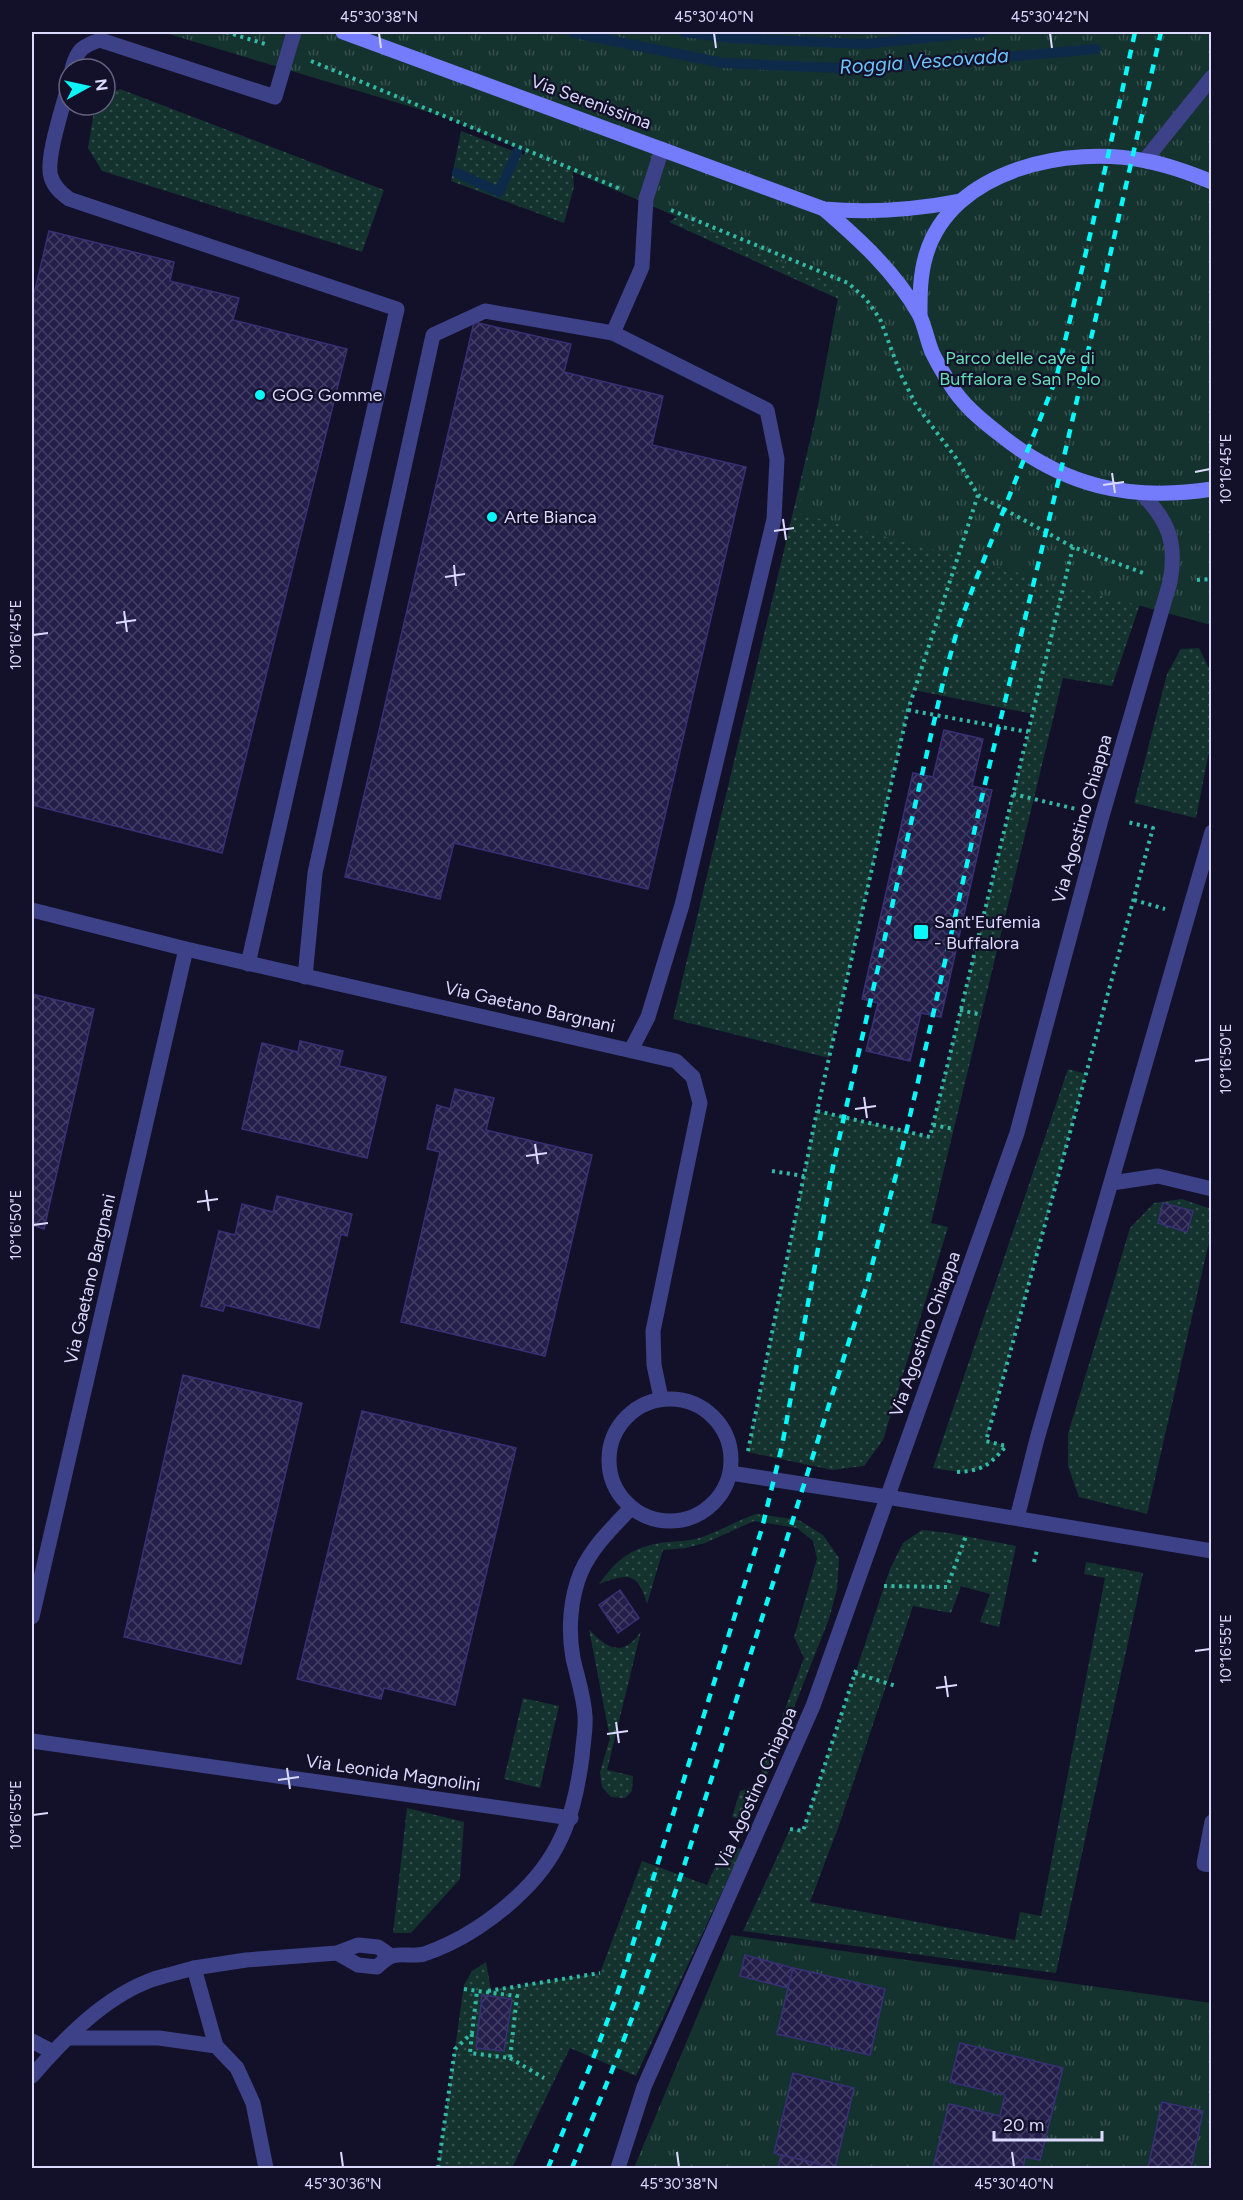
<svg xmlns="http://www.w3.org/2000/svg" width="1243" height="2200" viewBox="0 0 1243 2200" font-family="Figtree,sans-serif">
	<style>
		.grass { fill: url(#grass-dots) }
		.park { fill: url(#park-tufts) }
		.lines { fill: none; stroke-linecap: round; stroke-linejoin: round }
		.stream { stroke: #0e2a4b; stroke-width: 10 }
		.building { fill: url(#building-cross-hatch); stroke: #383075; stroke-width: 1.5 }
		.path { stroke: #33b9a5; stroke-width: 4; stroke-dasharray: 3 4.5; stroke-linecap: butt }
		.lane { stroke: #3d4187; stroke-width: 15 }
		.street { stroke: #3d4187; stroke-width: 15 }
		.secondary { stroke: #747cfc; stroke-width: 15 }
		.rail { stroke: #0bf6f9; stroke-width: 4.5; stroke-dasharray: 9 8; stroke-linecap: butt }
		.ticks { fill: none; stroke: #dbdafe; stroke-width: 2 }
		.poi-dot { fill: #0bf6f9; stroke: #131129; stroke-width: 2 }
		.labels { text-anchor: middle; stroke-width: 4.5; stroke-linejoin: round; paint-order: stroke }
		.street-label { font-size: 18px; fill: #dbdafe; stroke: #131129 }
		.park-label { font-size: 18px; fill: #66deb6; stroke: #131129 }
		.poi-label { font-size: 18px; fill: #dbdafe; stroke: #131129; text-anchor: start }
		.water-label { font-size: 20px; font-style: italic; fill: #6bc5fc; stroke: #131129 }
		.neatline { fill: none; stroke: #dbdafe; stroke-width: 2 }
		.ticks-label { font-size: 15px; text-anchor: middle; fill: #dbdafe }
	</style>
	<defs>
		<pattern id="grass-dots" width="8" height="8" patternUnits="userSpaceOnUse" patternTransform="scale(1.5)"><rect width="8" height="8" fill="#14332f"/><path d="M2 2h.1M6 6h.1" fill="none" stroke="#36504e" stroke-width="1.8" stroke-linecap="round"/></pattern>
		<pattern id="park-tufts" width="24" height="20" patternUnits="userSpaceOnUse" patternTransform="scale(1.5)"><rect width="24" height="20" fill="#14332f"/><path d="M3 7l-1-3M5 7V3M7 7l1-3M15 17l-1-3M17 17v-4M19 17l1-3" fill="none" stroke="#36504e"/></pattern>
		<pattern id="building-cross-hatch" width="8" height="8" patternUnits="userSpaceOnUse" patternTransform="scale(1.5)"><rect width="8" height="8" fill="#231e4a"/><path d="M0 0l8 8M0 8l8-8" fill="none" stroke="#423e65"/></pattern>
	</defs>
	<rect width="100%" height="100%" fill="#131129"/>
	<g class="grass">
		<path d="M120,89L384,190L362,252L102,171L88,148L95,105H105V96Z"/>
		<path d="M461,131L524,155L531,136L572,163L574,187L564,223L451,181Z"/>
		<path d="M697,204L828,253L1150,575L1112,686L1063,678L931,1223L948,1227L883,1440L864,1466L832,1470L748,1452L817,1111L930,1137L1033,714L914,690L908,710L829,1058L673,1019L843,301L669,222Z"/>
		<path d="M1199,648L1211,672L1212,736L1196,818L1134,803L1167,674L1181,649Z"/>
		<path d="M1068,1069L1086,1074L986,1440L1006,1446C982,1476 969,1474 933,1468Z"/>
		<path d="M1182,1199L1211,1209V1233L1147,1514L1079,1497L1068,1466V1434L1130,1228L1154,1203Z"/>
		<path d="M756,1514L799,1520L823,1535L839,1558L837,1589L829,1619L749,1821L732,1817L740,1791L756,1786L804,1658L794,1637L817,1559L813,1541L797,1528L754,1521L705,1543L686,1548L663,1550L647,1604C638,1572 628,1573 599,1584C619,1557 633,1546 668,1542C681,1541 692,1541 705,1536C722,1530 738,1520 756,1514Z"/>
		<path d="M922,1530L949,1533L1016,1546L999,1627L980,1622L990,1594L961,1586L951,1613L913,1606L838,1828L810,1902L1015,1940L1020,1912L1041,1916L1105,1578L1084,1574L1086,1562L1143,1573L1056,1973L743,1931L790,1829L803,1830L890,1569L903,1543Z"/>
		<path d="M589,1629C606,1649 624,1658 641,1631L607,1770L633,1776L632,1791L625,1798L611,1797L602,1787L600,1772L610,1738Z"/>
		<path d="M523,1698L559,1706L540,1788L504,1779Z"/>
		<path d="M407,1808L464,1822L460,1879L411,1933H393Z"/>
		<path d="M725,1845L742,1849L636,2076L570,2048L512,2168H438L464,1985L472,1971L486,1962L491,1990L600,1973L642,1861L707,1885Z"/>
	</g>
	<g class="park">
		<path d="M162,32H1211V625L798,513L840,287L445,117Z"/>
		<path d="M731,1935L1211,2003V2168H634Z"/>
	</g>
	<g class="lines">
		<g class="stream">
			<path d="M684,32L730,38L864,44L983,32"/>
			<path d="M574,33L723,63L864,69L1096,49"/>
			<path d="M457,173L499,192L517,152"/>
		</g>
	</g>
	<g class="building">
		<path d="M49,231L174,262L170,281L239,298L233,320L347,349L222,853L32,805V302Z"/>
		<path d="M474,322L571,344L564,372L663,396L652,445L746,467L648,889L454,843L440,899L345,877Z"/>
		<path d="M944,730L983,739L972,786L992,790L941,1017L921,1013L910,1061L866,1051L878,1003L862,999L913,773L933,777Z"/>
		<path d="M32,994L94,1009L44,1229L32,1225Z"/>
		<path d="M300,1041L343,1051L339,1066L386,1077L367,1158L242,1129L262,1043L298,1052Z"/>
		<path d="M455,1089L494,1098L486,1130L592,1155L545,1356L401,1322L440,1152L427,1149L437,1105L450,1109Z"/>
		<path d="M277,1196L352,1214L347,1236L341,1234L319,1328L225,1305L223,1311L201,1306L219,1231L235,1235L242,1204L273,1212Z"/>
		<path d="M1163,1203L1193,1211L1187,1232L1158,1223Z"/>
		<path d="M183,1375L302,1403L241,1664L124,1637Z"/>
		<path d="M362,1411L516,1448L455,1705L384,1688L381,1699L297,1679Z"/>
		<path d="M620,1590L639,1618L618,1633L599,1605Z"/>
		<path d="M745,1955L793,1968L788,1988L740,1976Z"/>
		<path d="M793,1968L885,1989L870,2055L777,2034Z"/>
		<path d="M482,1995L512,1999L504,2051L476,2048Z"/>
		<path d="M960,2043L1063,2068L1040,2160L1025,2157L1023,2168H933L949,2104L1000,2116L1005,2095L950,2082Z"/>
		<path d="M793,2073L854,2088L835,2168L774,2153Z"/>
		<path d="M1162,2102L1203,2111L1191,2168H1148Z"/>
		<path d="M781,2155L835,2168H778Z"/>
	</g>
	<g class="lines">
		<g class="path">
			<path d="M226,32L265,44"/>
			<path d="M311,61L623,190"/>
			<path d="M671,210L848,283L866,299L880,319L901,375L916,405L956,458L978,495L1073,547L1146,574"/>
			<path d="M978,495L908,710L817,1111L930,1137L1073,547"/>
			<path d="M1197,580L1212,579"/>
			<path d="M908,710L1028,732"/>
			<path d="M1013,794L1076,809"/>
			<path d="M1134,900L1165,909"/>
			<path d="M982,921L1004,925"/>
			<path d="M960,1010L982,1015"/>
			<path d="M933,1125L954,1129"/>
			<path d="M772,1171L804,1176"/>
			<path d="M748,1451L817,1111"/>
			<path d="M957,1472C982,1471 990,1465 1006,1446L986,1441L1153,828L1127,822"/>
			<path d="M1034,1562L1037,1550H1035"/>
			<path d="M884,1586L947,1587L966,1536"/>
			<path d="M855,1673L896,1686"/>
			<path d="M790,1829L803,1831L856,1670"/>
			<path d="M464,1989L478,1991"/>
			<path d="M488,1991L600,1973"/>
			<path d="M510,2058L544,2078"/>
			<path d="M438,2168L455,2049L472,2033L477,1991L517,1996L510,2058L470,2053L472,2033"/>
		</g>
		<g class="lane">
			<path d="M305,977L315,873L433,335L485,311L613,333"/>
			<path d="M631,1050L648,1017L682,905L774,519L777,459L767,410L613,333L642,267L646,199L662,149"/>
			<path d="M68,2038H159L216,2046L237,2068L253,2103L266,2168"/>
			<path d="M32,2041L53,2052"/>
			<path d="M32,2076C65,2038 105,1996 154,1979C167,1975 180,1972 194,1968L216,2046"/>
		</g>
		<g class="street">
			<path d="M72,69C77,50 82,46 100,40L275,97L294,32"/>
			<path d="M69,83C64,104 45,159 51,177C54,187 61,193 69,199L397,309L248,964"/>
			<path d="M1145,160L1212,77"/>
			<path d="M32,910L186,949L676,1061L693,1077L700,1103L653,1331L654,1365L661,1398"/>
			<path d="M1112,1183L1158,1176L1212,1189"/>
			<circle cx="670" cy="1460" r="61"/>
			<path d="M730,1473L887,1497L1212,1551"/>
			<path d="M1017,1518L1037,1439L1212,832"/>
			<path d="M32,1617L186,949"/>
			<path d="M32,1741L571,1818"/>
			<path d="M1212,1822L1204,1864L1212,1865"/>
			<path d="M337,1953L358,1965L377,1967C381,1963 387,1958 392,1956C402,1953 414,1957 424,1954C460,1942 496,1918 523,1891C563,1852 575,1810 582,1757C583,1743 586,1729 585,1716C584,1696 577,1677 573,1658C568,1631 570,1598 581,1572C592,1547 612,1528 631,1508"/>
			<path d="M194,1968L246,1960L337,1953L358,1945L378,1947L391,1956"/>
			<path d="M618,2168L644,2087L813,1706L1017,1133L1102,816L1170,582C1177,544 1169,521 1142,494"/>
		</g>
		<g class="secondary">
			<path d="M343,32L824,209C871,213 914,210 960,201"/>
			<path d="M824,209C860,240 895,272 919,314C925,326 927,340 932,352C937,363 944,374 950,384C962,404 980,419 998,433C1063,486 1129,502 1212,489"/>
			<path d="M920,314C920,294 920,275 926,255C951,169 1069,145 1146,161C1169,165 1190,173 1212,182"/>
		</g>
		<g class="rail">
			<path d="M548,2168L591,2064L616,1998L762,1528L782,1446L834,1161L944,678L957,631L975,582L1056,379L1099,197L1135,32"/>
			<path d="M572,2168L611,2073L637,2005L685,1863L867,1284L896,1175L917,1086L984,788L1061,470L1161,32"/>
		</g>
	</g>
	<path class="ticks" d="M379,33L381,48M714,33L716,48M1050,33L1052,48M1195,472L1210,469M1112,473L1115,493M1103,485L1124,482M783,519L786,540M774,531L794,528M454,565L456,586M445,577L465,574M124,611L127,632M116,623L136,620M33,635L48,633M1195,1061L1210,1059M864,1097L867,1118M855,1109L876,1106M535,1144L538,1164M526,1156L547,1153M206,1190L209,1211M197,1202L218,1199M33,1225L48,1223M1195,1651L1210,1649M945,1676L948,1697M936,1688L957,1685M616,1722L619,1743M607,1734L628,1731M287,1768L290,1789M278,1780L299,1777M33,1815L48,1813M341,2152L343,2167M677,2152L679,2167M1012,2152L1014,2167"/>
	<g class="poi-dot">
		<circle cx="260" cy="395" r="6"/>
		<circle cx="492" cy="517" r="6"/>
		<rect x="913" y="924" width="16" height="16" rx="3"/>
	</g>
	<g class="labels">
		<g class="street-label">
			<text transform="translate(591 102) rotate(20)" y="6">Via Serenissima</text>
			<text transform="translate(1082 819) rotate(-74)" y="6">Via Agostino Chiappa</text>
			<text transform="translate(530 1007) rotate(13)" y="6">Via Gaetano Bargnani</text>
			<text transform="translate(90 1279) rotate(-77)" y="6">Via Gaetano Bargnani</text>
			<text transform="translate(925 1334) rotate(-70)" y="6">Via Agostino Chiappa</text>
			<text transform="translate(393 1773) rotate(8)" y="6">Via Leonida Magnolini</text>
			<text transform="translate(756 1788) rotate(-66)" y="6">Via Agostino Chiappa</text>
		</g>
		<g class="park-label">
			<text x="1020" y="364">Parco delle cave di<tspan x="1020" dy="21">Buffalora e San Polo</tspan></text>
		</g>
		<g class="poi-label">
			<text x="272" y="401">GOG Gomme</text>
			<text x="504" y="523">Arte Bianca</text>
			<text x="934" y="928">Sant'Eufemia<tspan x="934" dy="21">- Buffalora</tspan></text>
		</g>
		<g class="water-label">
			<text transform="translate(924 61) rotate(-4)" y="7">Roggia Vescovada</text>
		</g>
	</g>
	<rect width="1243" height="2200" fill="none" stroke="#131129" stroke-width="66"/>
	<g transform="translate(87 87) rotate(82)"><circle r="28" fill="#131129" stroke="#63617e" stroke-width="1.5"/>
	<path d="M0-4.5L10 22L0 15L-10 22Z" fill="#0bf6f9"/>
	<text y="-9" font-size="16" font-weight="bold" text-anchor="middle" fill="#dbdafe">N</text>
	</g>
	<path d="M994 2131v9h108v-9" fill="none" stroke="#dbdafe" stroke-width="3"/>
	<text x="1003" y="2131" font-size="18" fill="#dbdafe" stroke="#131129" stroke-width="4.5" paint-order="stroke">20 m</text>
	<rect x="33" y="33" width="1177" height="2134" class="neatline"/>
	<g class="ticks-label">
		<text x="379" y="22">45°30'38"N</text>
		<text x="714" y="22">45°30'40"N</text>
		<text x="1050" y="22">45°30'42"N</text>
		<text transform="translate(1226 469) rotate(-90)" y="5">10°16'45"E</text>
		<text transform="translate(16 635) rotate(-90)" y="5">10°16'45"E</text>
		<text transform="translate(1226 1059) rotate(-90)" y="5">10°16'50"E</text>
		<text transform="translate(16 1225) rotate(-90)" y="5">10°16'50"E</text>
		<text transform="translate(1226 1649) rotate(-90)" y="5">10°16'55"E</text>
		<text transform="translate(16 1815) rotate(-90)" y="5">10°16'55"E</text>
		<text x="343" y="2189">45°30'36"N</text>
		<text x="679" y="2189">45°30'38"N</text>
		<text x="1014" y="2189">45°30'40"N</text>
	</g>
</svg>
